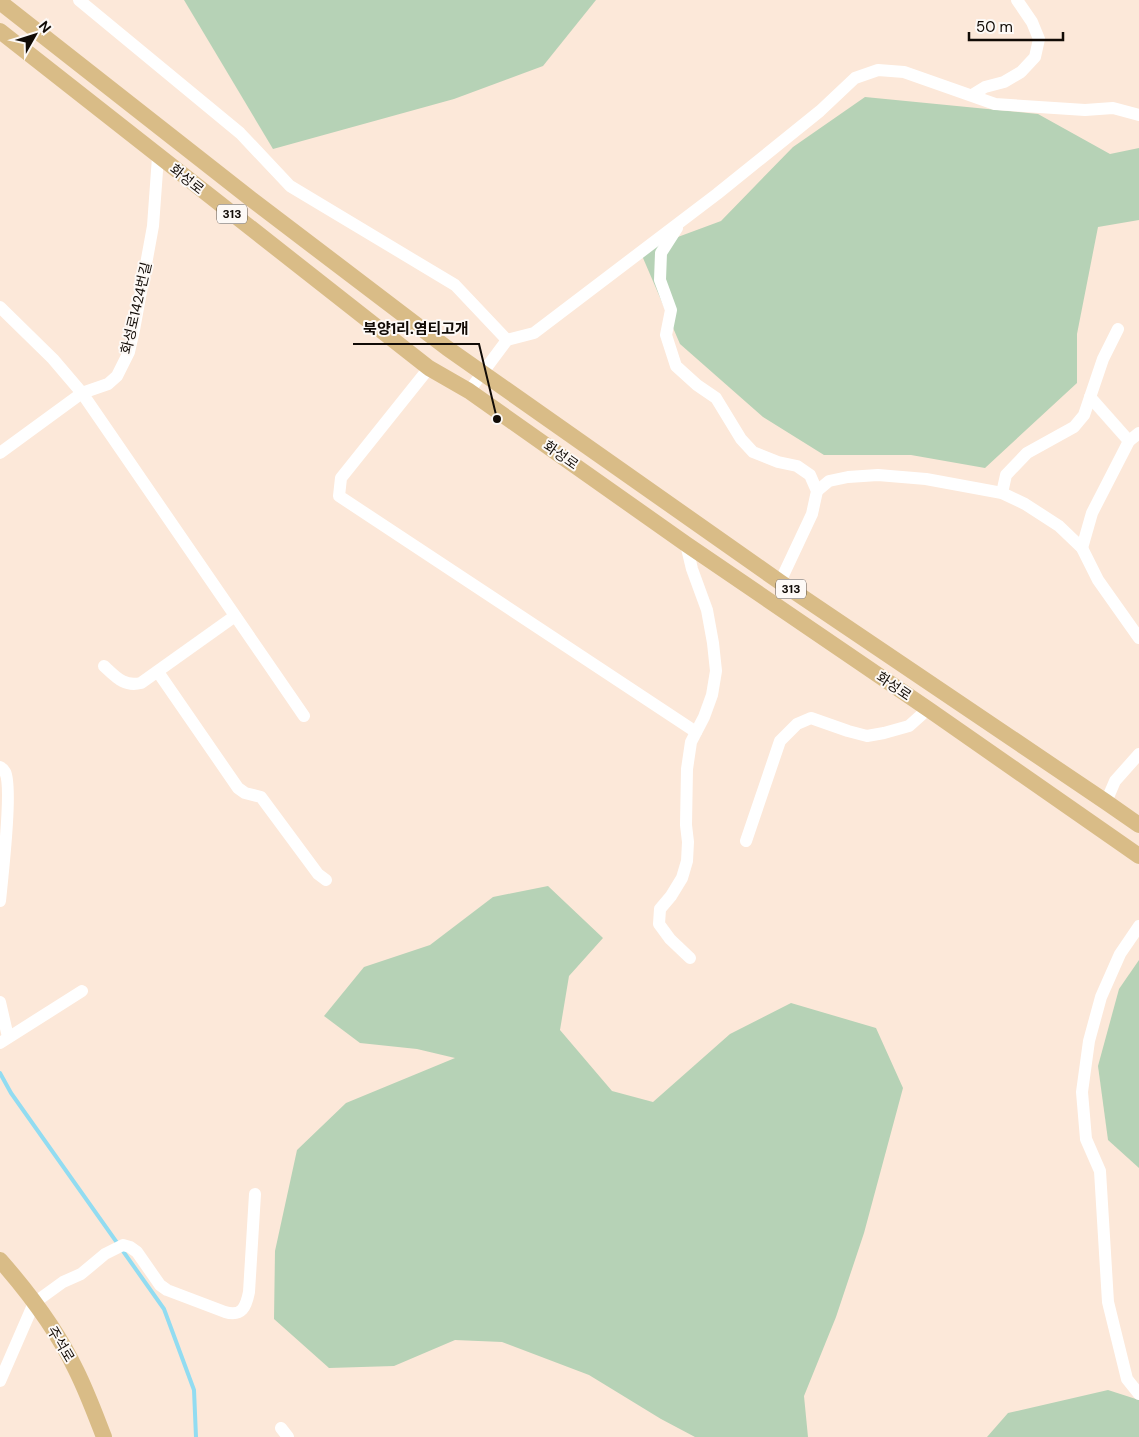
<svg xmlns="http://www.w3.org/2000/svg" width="1139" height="1437" viewBox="0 0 1139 1437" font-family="'DM Sans','Noto Sans KR',sans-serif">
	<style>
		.green { fill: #b6d2b6 }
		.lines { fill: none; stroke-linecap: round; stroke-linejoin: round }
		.stream { stroke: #92dcf1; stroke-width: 4 }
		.minor { stroke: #fff; stroke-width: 12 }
		.major { stroke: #d9bc87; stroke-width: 16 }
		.labels { text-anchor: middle; stroke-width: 4; stroke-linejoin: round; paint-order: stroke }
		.shield { fill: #fdf9f6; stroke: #58524e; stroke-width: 1 }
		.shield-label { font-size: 12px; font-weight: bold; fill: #110b06 }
		.street-label { font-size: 14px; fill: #110b06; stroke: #fdf9f6 }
		.leader { fill: none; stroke: #110b06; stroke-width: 2 }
		.callout-dot { fill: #110b06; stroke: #fdf9f6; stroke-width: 2 }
		.callout-label { font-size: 15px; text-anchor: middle; font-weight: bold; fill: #110b06; stroke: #fdf9f6; stroke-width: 4; stroke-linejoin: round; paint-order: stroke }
	</style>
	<rect width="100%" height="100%" fill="#fce8d9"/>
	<g class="green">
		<path d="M184,0H596L543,66L454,99L273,149Z"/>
		<path d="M865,97L1038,114L1110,154L1139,148V220L1098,227L1077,334V383L985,468L911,455H824L763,417L680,344L640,251L721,221L793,147Z"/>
		<path d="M548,886L603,938L569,976L560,1030L612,1091L653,1102L730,1034L791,1003L876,1028L903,1088L864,1233L836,1317L804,1396L808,1437H695L661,1419L589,1375L502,1342L455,1340L394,1366L329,1368L274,1319L275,1251L297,1150L346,1103L455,1058L417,1049L360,1043L324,1016L364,967L430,945L493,897Z"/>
		<path d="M1139,960V1168L1108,1140L1098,1066L1119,989Z"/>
		<path d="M1108,1390L1139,1400V1437H987L1008,1413Z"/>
	</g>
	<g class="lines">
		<path class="stream" d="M0,1073L11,1093L164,1309L194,1390L196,1437"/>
		<g class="minor">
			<path d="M79,0L240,133L290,186L455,285L507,340L469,391"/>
			<path d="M972,95L985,87L1004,82L1021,72L1035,57L1039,39L1032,22L1017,0"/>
			<path d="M677,228L661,253L660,280L671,310L666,335L676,366L697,385L716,398L741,439L753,452L778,462L797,466L810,475L817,491L812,514L780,582"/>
			<path d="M0,307L53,359L82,393L304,716"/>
			<path d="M507,340L534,333L717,194L820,111L855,78L878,70L904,72L995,104L1085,110L1113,108L1139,115"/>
			<path d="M429,368L341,478L339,496L696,732"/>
			<path d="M1090,397L1129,441"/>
			<path d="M0,453L82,393L108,384L117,376L129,352L134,330L153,226L158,157"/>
			<path d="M817,491L829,481L848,477L878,475L926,479L1002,493L1025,504L1059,526L1082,548L1098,580L1139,638"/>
			<path d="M1002,493L1006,475L1027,453L1074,427L1084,415L1103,359L1118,329"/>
			<path d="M686,544L692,569L707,610L713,643L716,671L712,695L704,717L691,742L687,769L686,825L688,842L687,861L682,878L671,896L660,909L659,924L670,939L690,958"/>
			<path d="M1082,548L1092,513L1129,441L1139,433"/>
			<path d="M104,666C116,677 124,687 141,683L235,616"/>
			<path d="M158,672L238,788L245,793L261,797L318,874L326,880"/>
			<path d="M0,767C2,768 4,770 5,772C13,786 2,880 0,901"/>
			<path d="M1106,802L1115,781L1139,754"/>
			<path d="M746,841L780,741L797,724L811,718L848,731L867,736L884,733L909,726L928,709"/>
			<path d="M1139,926L1120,954L1101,997L1089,1041L1082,1092L1086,1139L1100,1171L1108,1302L1127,1379L1139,1394"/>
			<path d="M0,1002L8,1037"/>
			<path d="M0,1043L82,991"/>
			<path d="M0,1381L34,1303L63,1282L81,1274L105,1254L123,1245L130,1247L137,1252L160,1285L167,1290L225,1312C242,1317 246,1307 249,1292L255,1194"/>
			<path d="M281,1428L288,1437"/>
		</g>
		<g class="major">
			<path d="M0,2L251,199L447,348L780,582L1106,802L1139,825"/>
			<path d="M0,31L429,368L469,391L686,544L928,709L1139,856"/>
			<path d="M0,1260C29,1293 57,1330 76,1370C87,1392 95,1414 104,1437"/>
		</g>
	</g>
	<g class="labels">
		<g class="shield">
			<rect x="217" y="204.5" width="30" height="19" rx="4"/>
			<rect x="776" y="579.5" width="30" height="19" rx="4"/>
		</g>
		<g class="shield-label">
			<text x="232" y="218">313</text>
			<text x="791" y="593">313</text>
		</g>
		<g class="street-label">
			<text transform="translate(187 179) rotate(38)" y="5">화성로</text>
			<text transform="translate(136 308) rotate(-77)" y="5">화성로1424번길</text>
			<text transform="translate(561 455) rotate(35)" y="5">화성로</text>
			<text transform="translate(894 686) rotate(34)" y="5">화성로</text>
			<text transform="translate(61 1344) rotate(59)" y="5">주석로</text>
		</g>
	</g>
	<path class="leader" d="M497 419L479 344H353"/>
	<circle class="callout-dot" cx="497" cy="419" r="5"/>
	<g class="callout-label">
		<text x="416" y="334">북양1리.염티고개</text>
	</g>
	<g transform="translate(35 35) rotate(51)" stroke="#fdf9f6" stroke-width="4" paint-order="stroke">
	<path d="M0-4L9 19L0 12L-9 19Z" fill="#110b06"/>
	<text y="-8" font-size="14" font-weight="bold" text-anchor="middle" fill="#110b06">N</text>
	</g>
	<path d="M969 32v8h94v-8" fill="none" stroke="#110b06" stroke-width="2.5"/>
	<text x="976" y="32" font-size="15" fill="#110b06" stroke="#fdf9f6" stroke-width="4" paint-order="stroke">50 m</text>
</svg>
